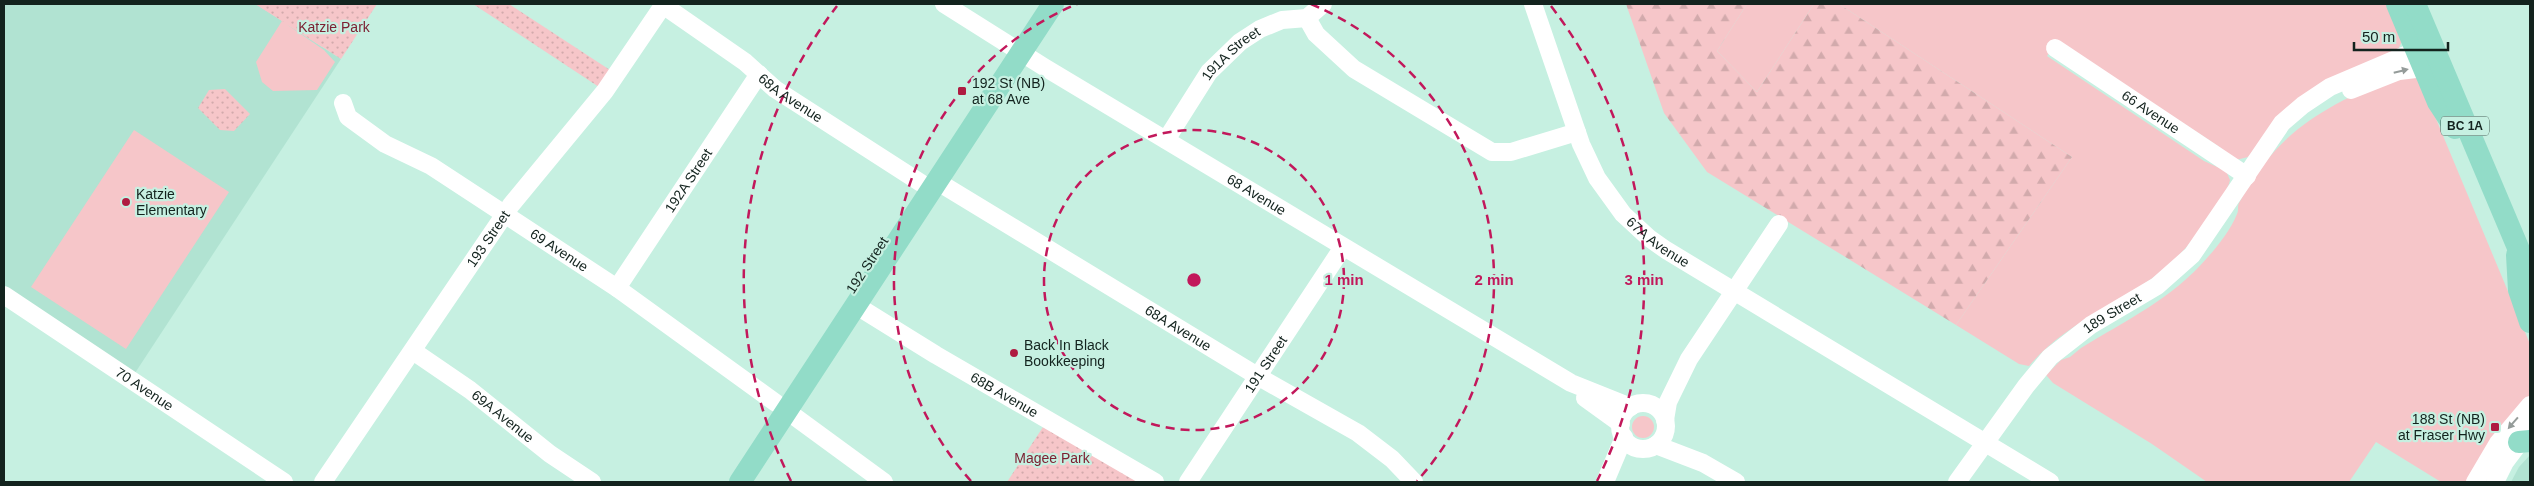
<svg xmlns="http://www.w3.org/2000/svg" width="2534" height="486" viewBox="0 0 2534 486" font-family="Arial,sans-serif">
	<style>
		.built { fill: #b1e3d2 }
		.green { fill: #f6c6c9 }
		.forest { fill: url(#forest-firs) }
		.park { fill: url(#park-dots) }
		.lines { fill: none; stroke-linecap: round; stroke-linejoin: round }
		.minor { stroke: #fff; stroke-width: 18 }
		.major { stroke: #92dcc8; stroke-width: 22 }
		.oneway { fill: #959c9a }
		.ring { fill: none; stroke: #c2185b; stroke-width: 2.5; stroke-dasharray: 9 6 }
		.poi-dot { fill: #af1b41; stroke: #c6f0e1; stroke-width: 2 }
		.labels { text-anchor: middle; stroke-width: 4.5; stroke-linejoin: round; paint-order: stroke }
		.shield { fill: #c6f0e1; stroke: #496058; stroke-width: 1 }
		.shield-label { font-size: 12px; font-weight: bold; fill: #13231e }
		.park-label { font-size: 14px; fill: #7c2132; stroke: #c6f0e1 }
		.street-label { font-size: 14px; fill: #13231e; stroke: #c6f0e1 }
		.poi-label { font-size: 14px; fill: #13231e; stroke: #c6f0e1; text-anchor: start }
		.centre { fill: #c2185b; stroke: #c6f0e1; stroke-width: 2.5 }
		.ring-label { font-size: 15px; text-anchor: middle; font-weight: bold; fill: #c2185b; stroke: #c6f0e1; stroke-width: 4.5; stroke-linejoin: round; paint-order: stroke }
	</style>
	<defs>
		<pattern id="forest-firs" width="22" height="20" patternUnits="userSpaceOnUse" patternTransform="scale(1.25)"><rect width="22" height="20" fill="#f6c6c9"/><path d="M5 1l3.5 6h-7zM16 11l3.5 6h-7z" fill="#d2aaac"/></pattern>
		<pattern id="park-dots" width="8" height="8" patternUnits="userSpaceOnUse" patternTransform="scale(1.25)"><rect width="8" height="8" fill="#f6c6c9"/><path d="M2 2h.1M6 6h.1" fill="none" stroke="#d2aaac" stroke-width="1.8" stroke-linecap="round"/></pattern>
	</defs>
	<rect width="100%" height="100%" fill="#c6f0e1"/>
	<g class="built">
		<path d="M4,4H256L341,59L135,373L4,286Z"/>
		<path d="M2530,455V482H2511L2519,467Z"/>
	</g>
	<g class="green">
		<path d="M255,4H317L322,47L286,24L324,50L335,62L317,90L273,91L262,82L256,62L282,21Z"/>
		<path d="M1747,4H1814L1757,92L1717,51Z"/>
		<path d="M1839,4H2389L2402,41L2398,50L2342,74L2248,157L2236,160L2218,146L2058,41L2047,56L2204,161L2226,171L2230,180C2228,191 2217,203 2211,213C2199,232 2185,251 2168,266C2123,304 2069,319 2029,366L2019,364L1956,325L2072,157Z"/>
		<path d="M2398,75L2415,76L2421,83L2530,344V396L2497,430L2468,482H2441L2376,442L2349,482H2207L2152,444L2053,383L2046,375L2061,360L2070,357L2081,348C2125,321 2173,298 2207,258C2218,246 2231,229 2237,214C2239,210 2237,207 2239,203C2278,129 2325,107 2398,75Z"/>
		<path d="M134,130L229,192L126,349L31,287Z"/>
		<circle cx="1643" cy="427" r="11"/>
	</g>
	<path class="forest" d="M1626,4H1747L1717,51L1757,92L1814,4H1839L2072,157L1956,325L1707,172L1664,113Z"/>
	<g class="park">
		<path d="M256,4H377L341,59Z"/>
		<path d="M473,4H509L610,70L599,87Z"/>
		<path d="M225,89L250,114L234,131L220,130L198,108L209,90Z"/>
		<path d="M1043,427L1139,482H1007Z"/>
	</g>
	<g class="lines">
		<g class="minor">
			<path id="s1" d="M944,4L1044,67L1571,383L1631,407"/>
			<path id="s2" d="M1533,4L1581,144L1597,178L1623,214L1649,238L1666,250L2050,482"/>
			<path id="s3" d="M663,5L745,62L775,89L921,183"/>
			<path d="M1307,18L1316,34L1354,69L1492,152H1511L1577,132"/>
			<path id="s4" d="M2055,48L2247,176"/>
			<path d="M2351,90L2399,71L2424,68"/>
			<path id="s5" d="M343,103L348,117L385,144L431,166L617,288L776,403"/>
			<path id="s6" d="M1166,140L1209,72L1240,42L1260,29L1282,20L1307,18L1323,4"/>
			<path id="s7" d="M938,182L1259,377L1358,433L1392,459L1414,482"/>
			<path id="s8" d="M617,288L759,74"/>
			<path id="s9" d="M4,295L284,482"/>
			<path id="s10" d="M857,306L936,355L1155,482"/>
			<path id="s11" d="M413,351L470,390L550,454L592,482"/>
			<path d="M1585,398L1621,424"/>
			<circle cx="1643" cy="426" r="23"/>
			<path d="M787,411L884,482"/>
			<path d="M1665,420L1668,402L1689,359L1779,224"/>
			<path d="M1656,445L1703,463L1736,482"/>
			<path id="s12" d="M323,482L511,205L605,91L664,4"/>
			<path id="s13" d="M1188,482L1343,247"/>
			<path d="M1605,482L1624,437"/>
			<path id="s14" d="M1957,482L2026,386L2050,357L2091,325L2157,286L2192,255L2282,123L2303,105L2330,87L2417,50"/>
			<path d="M2475,482L2498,443L2530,405"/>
			<path d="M2495,482L2505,462L2530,429"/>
		</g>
		<g class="major">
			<path d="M2397,4L2438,102L2455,128"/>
			<path d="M2415,4L2530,276"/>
			<path d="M2517,255L2519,290L2530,322"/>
			<path d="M2519,442L2530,441"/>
			<path d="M740,482L1053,4"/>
		</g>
	</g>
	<defs><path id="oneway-solid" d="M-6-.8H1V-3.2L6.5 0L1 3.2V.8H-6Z" transform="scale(1.25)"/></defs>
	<g class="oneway">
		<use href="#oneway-solid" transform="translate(2401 71) rotate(-14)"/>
		<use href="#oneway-solid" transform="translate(2513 423) rotate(131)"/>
	</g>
	<g class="ring">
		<circle cx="1194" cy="280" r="150"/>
		<path d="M971 481A300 300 0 0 1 1077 4M1311 4A300 300 0 0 1 1417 481"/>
		<path d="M791 481A450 450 0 0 1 837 6M1551 6A450 450 0 0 1 1597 481"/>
	</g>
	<g class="poi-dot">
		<rect x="957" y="86" width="10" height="10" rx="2.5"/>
		<circle cx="126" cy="202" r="5"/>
		<circle cx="1014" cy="353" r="5"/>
		<rect x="2490" y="422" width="10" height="10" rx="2.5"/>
	</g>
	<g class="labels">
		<rect class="shield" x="2441" y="116.5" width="48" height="19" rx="4"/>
		<g class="shield-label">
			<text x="2465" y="130">BC 1A</text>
		</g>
		<g class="park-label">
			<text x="334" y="32">Katzie Park</text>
			<text x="1052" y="463">Magee Park</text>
		</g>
		<g class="street-label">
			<text dy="5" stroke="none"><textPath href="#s6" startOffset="109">191A Street</textPath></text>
			<text dy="5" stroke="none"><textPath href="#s3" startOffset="158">68A Avenue</textPath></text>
			<text dy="5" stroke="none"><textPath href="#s4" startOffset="115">66 Avenue</textPath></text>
			<text dy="5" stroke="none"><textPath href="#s8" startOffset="129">192A Street</textPath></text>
			<text dy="5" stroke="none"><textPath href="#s1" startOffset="366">68 Avenue</textPath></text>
			<text dy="5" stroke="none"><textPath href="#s12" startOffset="294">193 Street</textPath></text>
			<text dy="5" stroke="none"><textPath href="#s2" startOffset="275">67A Avenue</textPath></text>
			<text dy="5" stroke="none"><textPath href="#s5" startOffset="265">69 Avenue</textPath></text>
			<text transform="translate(867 265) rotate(-57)" y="5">192 Street</text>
			<text dy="5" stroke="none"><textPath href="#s14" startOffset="232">189 Street</textPath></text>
			<text dy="5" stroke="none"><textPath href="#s7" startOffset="281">68A Avenue</textPath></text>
			<text dy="5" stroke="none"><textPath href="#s13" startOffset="141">191 Street</textPath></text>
			<text dy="5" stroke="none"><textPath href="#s9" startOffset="169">70 Avenue</textPath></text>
			<text dy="5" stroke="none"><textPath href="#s10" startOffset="172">68B Avenue</textPath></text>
			<text dy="5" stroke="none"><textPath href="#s11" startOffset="111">69A Avenue</textPath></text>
		</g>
		<g class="poi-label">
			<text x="972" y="88">192 St (NB)<tspan x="972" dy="16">at 68 Ave</tspan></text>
			<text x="136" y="199">Katzie<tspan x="136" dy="16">Elementary</tspan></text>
			<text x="1024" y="350">Back In Black<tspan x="1024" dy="16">Bookkeeping</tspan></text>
			<text x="2485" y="424" text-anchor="end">188 St (NB)<tspan x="2485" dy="16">at Fraser Hwy</tspan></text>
		</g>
	</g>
	<circle cx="1194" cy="280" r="8" class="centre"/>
	<g class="ring-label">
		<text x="1344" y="285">1 min</text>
		<text x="1494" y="285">2 min</text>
		<text x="1644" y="285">3 min</text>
	</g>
	<rect width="2534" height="486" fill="none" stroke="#13231e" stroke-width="10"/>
	<path d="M2354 42v8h94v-8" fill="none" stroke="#13231e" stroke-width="2.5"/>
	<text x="2362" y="42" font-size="15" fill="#13231e" stroke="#c6f0e1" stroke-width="4" paint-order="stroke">50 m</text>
</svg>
